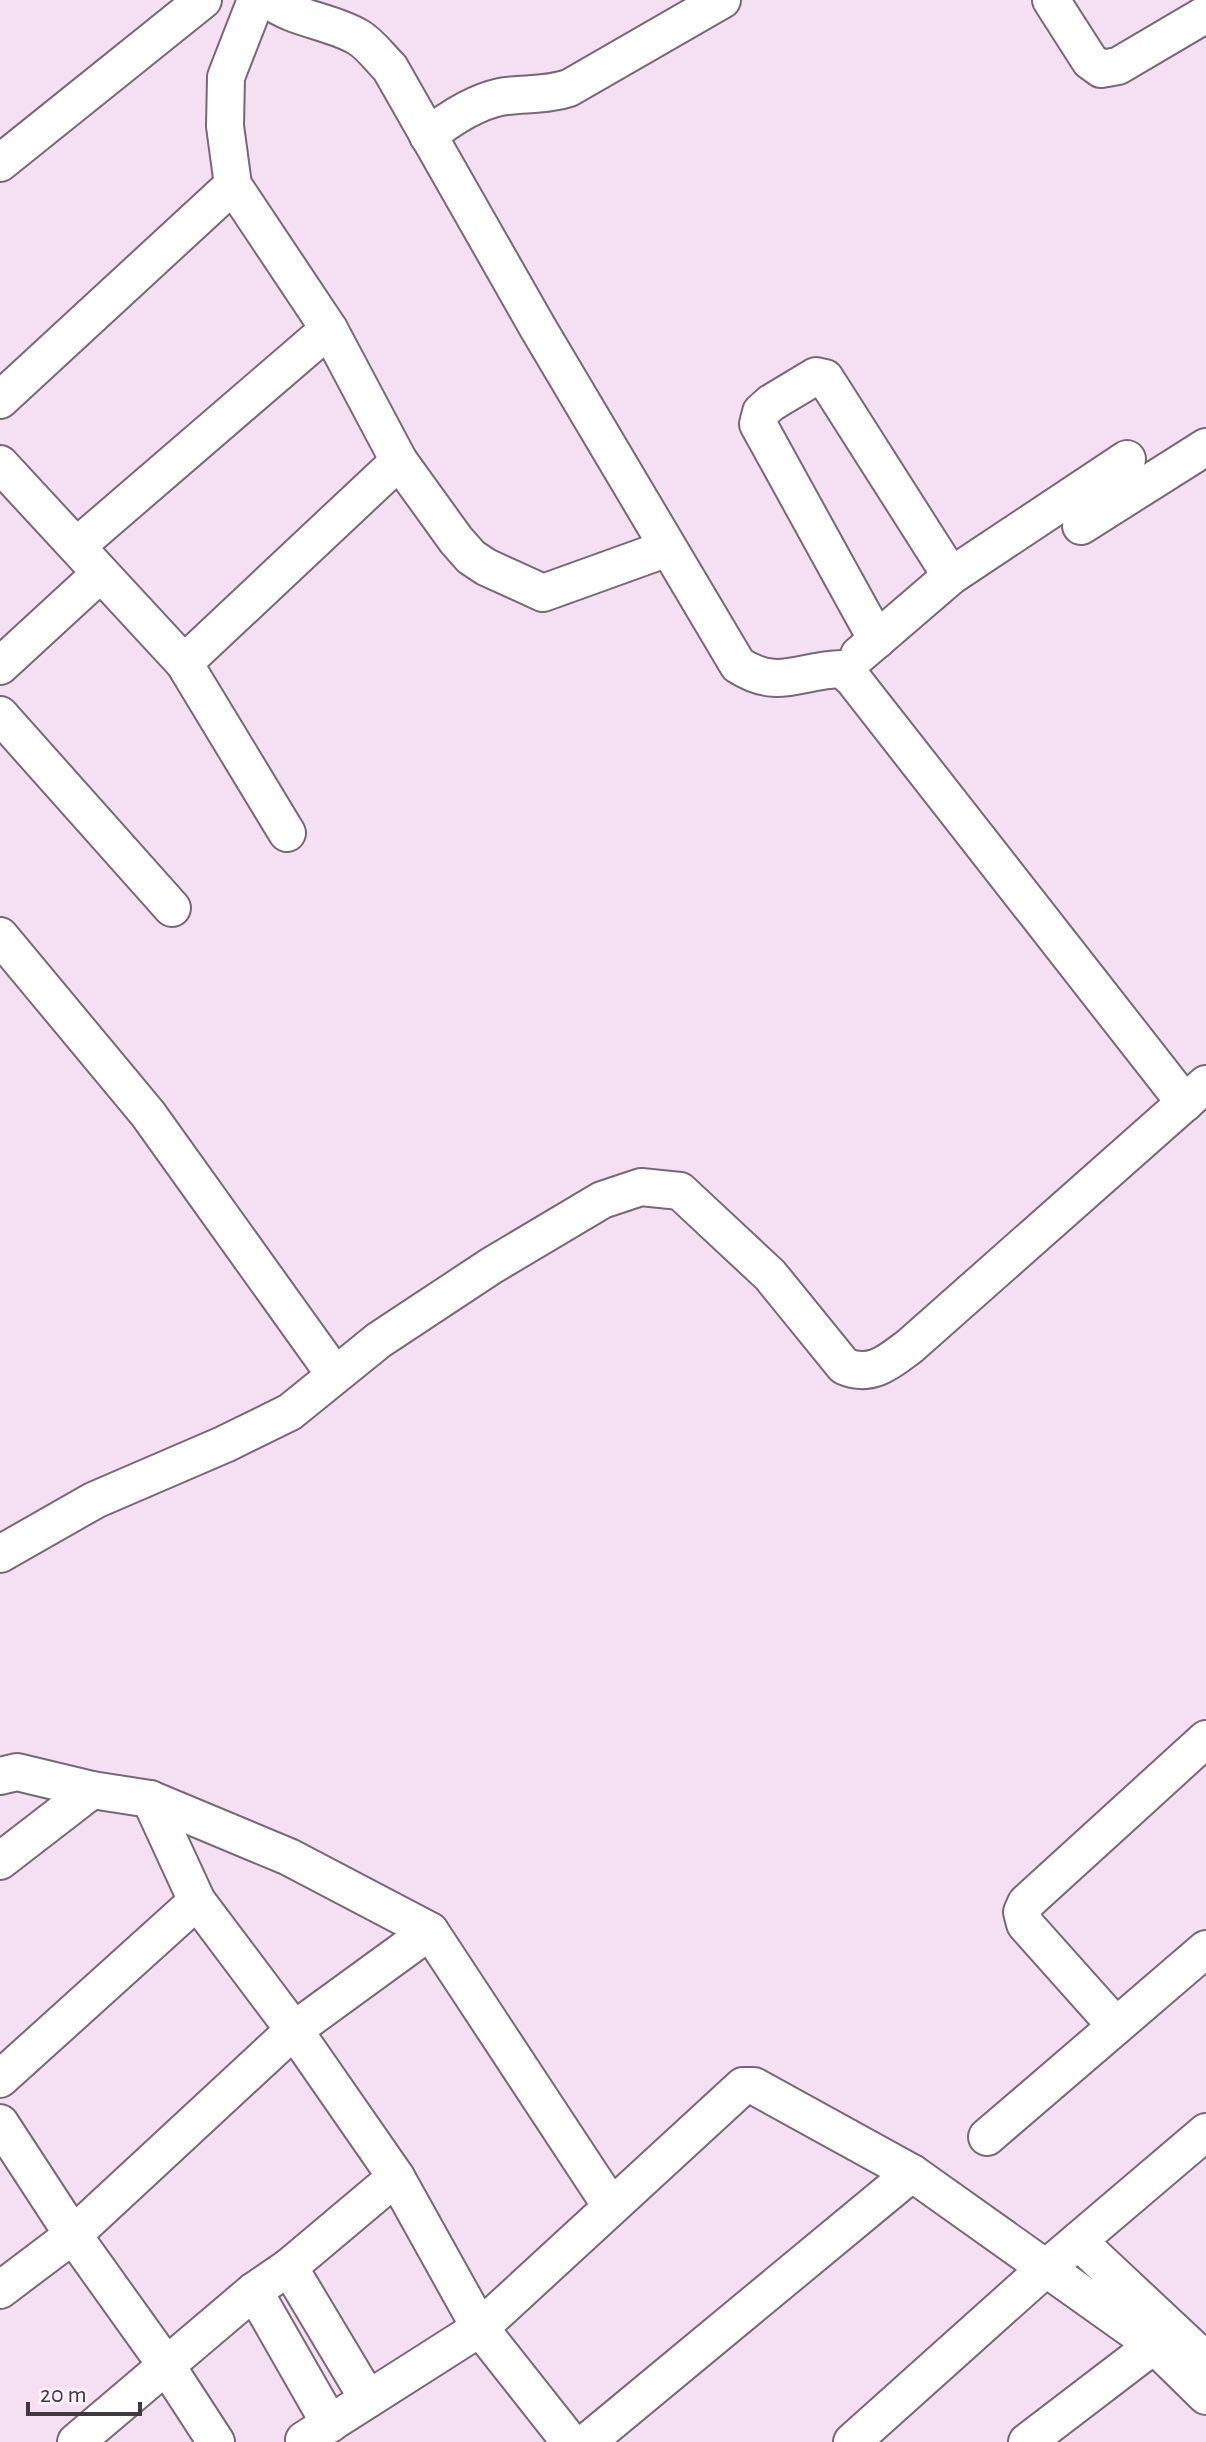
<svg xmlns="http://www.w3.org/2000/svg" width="1206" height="2442" viewBox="0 0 1206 2442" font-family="'Alegreya Sans',sans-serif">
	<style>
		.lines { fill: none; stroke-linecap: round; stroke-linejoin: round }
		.minor-casing { stroke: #786776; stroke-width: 40 }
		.minor { stroke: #fff; stroke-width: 36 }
	</style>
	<rect width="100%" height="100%" fill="#f4e0f2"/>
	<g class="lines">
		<g class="minor-casing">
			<g id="minor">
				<path d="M256,0L226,77L225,126L233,185L329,329L399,461L456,540L471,557L486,567L543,593L668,548"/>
				<path d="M269,0C294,19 330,21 358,37C370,44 380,58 390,68L538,328L738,665C779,691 798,670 842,669L853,679L1185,1103"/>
				<path d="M1051,0L1090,61L1101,69L1118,66L1203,16"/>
				<path d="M428,136C449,119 473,103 500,97C523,93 546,96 569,88L722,0"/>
				<path d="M0,163L203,0"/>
				<path d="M0,400L233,185"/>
				<path d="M0,464L184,663L287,833"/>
				<path d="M1081,526L1206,447"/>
				<path d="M77,546L329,329"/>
				<path d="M877,640L758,424L761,412L771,403L816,376L825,378L951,576"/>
				<path d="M859,655L951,576L1127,459"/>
				<path d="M184,663L399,461"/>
				<path d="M0,666L100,574"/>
				<path d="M0,715L172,908"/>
				<path d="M0,936L148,1114L335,1375"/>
				<path d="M0,1554L95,1500L225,1444L290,1412L379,1340L491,1266L602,1200L641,1187L680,1191L770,1275L844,1366C871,1378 889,1362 910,1346L1206,1084"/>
				<path d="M0,1776L17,1772L92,1790L150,1799L289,1857L430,1931L611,2206"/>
				<path d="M150,1799L197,1901L294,2030L396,2177L480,2328L570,2442"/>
				<path d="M0,1861L92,1790"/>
				<path d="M1116,2026L1025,1924L1022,1912L1026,1903L1206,1739"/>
				<path d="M0,2079L197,1901"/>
				<path d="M0,2123L73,2235L166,2365L216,2442"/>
				<path d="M987,2137L1206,1949"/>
				<path d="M1078,2241L1206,2361"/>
				<path d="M289,2267L368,2399"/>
				<path d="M0,2290L73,2235L294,2030L430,1931"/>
				<path d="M254,2291L330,2424"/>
				<path d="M304,2440L480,2328L743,2086H754L912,2173L1154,2345L1206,2396"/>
				<path d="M76,2442L254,2291L289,2267L396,2177"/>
				<path d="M587,2442L912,2173"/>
				<path d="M852,2442L1045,2269L1206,2132"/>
				<path d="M1027,2442L1154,2345"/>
			</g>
		</g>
		<use href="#minor" class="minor"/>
	</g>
	<path d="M28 2402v12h112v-12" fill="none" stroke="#40383f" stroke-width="4"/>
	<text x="40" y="2402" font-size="24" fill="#40383f" stroke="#ffeffd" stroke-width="6" paint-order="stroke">20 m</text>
</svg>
